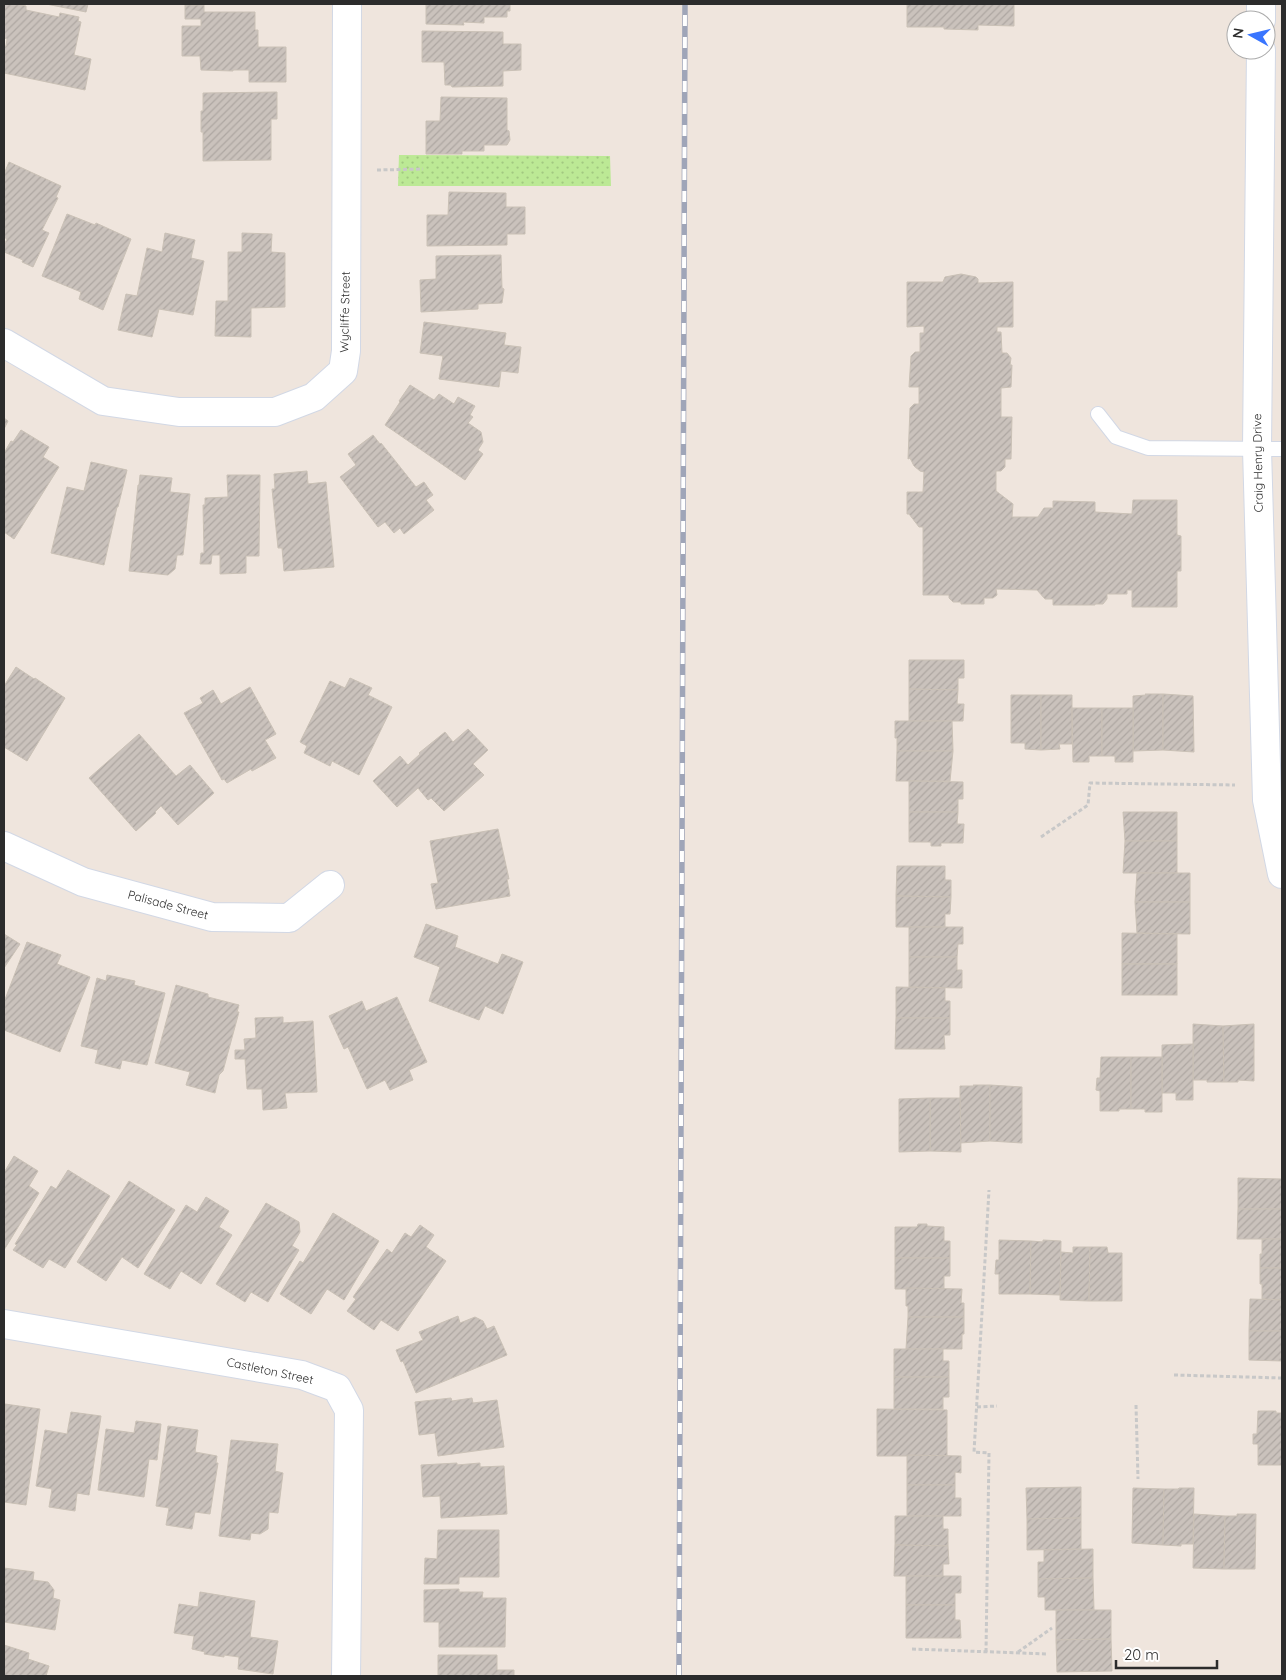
<svg xmlns="http://www.w3.org/2000/svg" width="1286" height="1680" viewBox="0 0 1286 1680" font-family="Quicksand,sans-serif">
	<style>
		.green { fill: url(#green-dots) }
		.building { fill: url(#building-hatch); stroke: #cac1b6 }
		.lines { fill: none; stroke-linecap: round; stroke-linejoin: round }
		.service-casing { stroke: #d2d8e5; stroke-width: 16 }
		.minor-casing { stroke: #d2d8e5; stroke-width: 30 }
		.tertiary-casing { stroke: #d2d8e5; stroke-width: 30 }
		.path { stroke: #c8c8c8; stroke-width: 3; stroke-dasharray: 4 2.5; stroke-linecap: butt }
		.service { stroke: #fff; stroke-width: 14 }
		.minor { stroke: #fff; stroke-width: 28 }
		.tertiary { stroke: #fff; stroke-width: 28 }
		.rail-casing { stroke: #9fa5b8; stroke-width: 5.5 }
		.rail { stroke: #fff; stroke-width: 4; stroke-dasharray: 11; stroke-linecap: butt }
		.labels { text-anchor: middle; stroke-width: 4; stroke-linejoin: round; paint-order: stroke }
		.street-label { font-size: 12px; fill: #2c2c2c; stroke: #fff }
	</style>
	<defs>
		<pattern id="green-dots" width="8" height="8" patternUnits="userSpaceOnUse" patternTransform="scale(1.25)"><rect width="8" height="8" fill="#bce995"/><path d="M2 2h.1M6 6h.1" fill="none" stroke="#a2c881" stroke-width="1.8" stroke-linecap="round"/></pattern>
		<pattern id="building-hatch" width="6" height="6" patternUnits="userSpaceOnUse" patternTransform="scale(1.25)"><rect width="6" height="6" fill="#cac2bc"/><path d="M-1 1l2-2M0 6l6-6M5 7l2-2" fill="none" stroke="#aea7a2"/></pattern>
	</defs>
	<rect width="100%" height="100%" fill="#efe5dd"/>
	<path class="green" d="M399,155L610,156L611,186H398Z"/>
	<g class="building">
		<path d="M4,4H16L26,6V10L59,17L60,13L79,17L78,21L81,22L74,55L91,59L85,90L4,73V46H6L7,39L4,38Z"/>
		<path d="M46,4H88L86,12Z"/>
		<path d="M426,4H510V11H507V17H484V23L463,22L464,25L426,24Z"/>
		<path d="M907,4H1014V26L978,25V30L944,29V27H907Z"/>
		<path d="M185,5H204V12H255V30H258V47H286V82H249V70H233V71L201,70L200,56H182V26H201V19H185Z"/>
		<path d="M422,31L503,32V44H521V70L503,71V86L452,87L451,85H445L444,62H422Z"/>
		<path d="M277,92V119H271V160L203,161V132H201V111H203V93Z"/>
		<path d="M441,97L507,98V130L509,131L510,140L507,145H484V151H462V154H426V121H440Z"/>
		<path d="M9,162L61,186L56,197L58,198L42,230L49,233L33,267L22,262L23,260L4,252V245L7,239L4,237V174Z"/>
		<path d="M449,192L506,193V207H525V234H507V245L427,246V215H448Z"/>
		<path d="M67,214L95,225L96,223L131,239L103,310L79,299L81,292L42,276Z"/>
		<path d="M165,233L195,240L191,258L204,261L193,315L159,309L152,337L118,330L126,294L137,296L147,248L162,252Z"/>
		<path d="M242,233L272,234L271,252L285,253V307L251,308V337L215,336L216,301H228V252H242Z"/>
		<path d="M501,255L502,288L504,289L502,303L478,304V309L421,312L420,280L436,279V256Z"/>
		<path d="M961,274L976,277L978,279V283L1013,282V327H997V332H1001L1002,353H1007L1011,358L1010,365H1012L1011,387L1001,388V417H1012L1011,459H1005V467L1001,471H996V491L1013,504L1012,517H1038L1044,508H1053V501L1095,502V512L1132,514L1133,500H1177V535L1181,536V571H1177V607H1132V590H1127V594H1107V599L1103,604H1095V605H1053V599H1045L1037,590L996,589L997,595L993,598H984V604H961V602H953L949,598V595H923V527H919L909,514H907V492H923L924,472L920,471L914,466L910,458L908,459L910,408L914,404H919V387H909L911,356L915,352H920V333H924V326L907,327V282H943L945,277Z"/>
		<path d="M424,322L506,333L504,345L521,347L518,373L501,371L499,387L439,379L443,356L420,353Z"/>
		<path d="M410,385L434,400L439,394L454,404L458,397L475,406L470,415L473,417L468,423L481,432L483,442L478,450L483,454L465,480L385,425L400,402L399,401Z"/>
		<path d="M4,418L8,421L4,429Z"/>
		<path d="M21,430L49,447L43,457L59,467L14,539L4,532V453L11,441L13,442Z"/>
		<path d="M373,435L380,444L381,443L416,487L424,482L433,495L426,500L434,510L404,534L400,528L394,533L385,522L378,527L340,477L356,465L348,454Z"/>
		<path d="M91,462L127,470L118,507H117L104,565L51,553L67,487L84,491Z"/>
		<path d="M307,471L308,484L326,482L334,567L284,571L282,548H278L272,489H275L274,474Z"/>
		<path d="M140,475L172,478L170,492L190,494L183,555H177L175,569L168,575L129,571L138,485H139Z"/>
		<path d="M227,475H260L259,556H246V573L220,574V555H212L211,564H200L201,553H204L203,505H205V498L228,497Z"/>
		<path d="M909,660H964V678H958V690L909,689Z"/>
		<path d="M16,667L34,679L35,678L65,698L27,761L4,747V686Z"/>
		<path d="M350,678L372,688L368,695L392,707L359,775L332,761L330,766L304,753L307,746L300,742L330,681L345,688Z"/>
		<path d="M250,687L276,734L265,740L276,758L252,771L251,769L227,783L224,779L222,780L184,713L203,703L200,698L213,690L221,704Z"/>
		<path d="M909,689L958,690L957,704H964L963,721H909Z"/>
		<path d="M1145,694H1163V750L1133,751V696L1146,695Z"/>
		<path d="M1163,694L1193,696L1194,752L1163,750Z"/>
		<path d="M1011,695H1041V750L1025,749V743H1011Z"/>
		<path d="M1041,695H1072V744H1059L1060,749L1041,750Z"/>
		<path d="M1072,708H1102V756H1089V762H1073Z"/>
		<path d="M1102,708H1133V762H1115V756H1102Z"/>
		<path d="M895,721H952L953,751H897V738H895Z"/>
		<path d="M468,729L488,750L473,764L484,775L444,811L431,798L428,800L418,788L397,807L373,781L400,756L408,765L420,754L419,753L445,732L453,742Z"/>
		<path d="M139,734L176,776L190,765L214,793L178,825L161,806L155,812L156,813L136,831L89,778Z"/>
		<path d="M897,751H953L950,781H896Z"/>
		<path d="M909,781L963,782V799H958V812H909Z"/>
		<path d="M909,812H958L957,824H964L963,843H941V846H931V842H909Z"/>
		<path d="M1123,812H1177V841H1125Z"/>
		<path d="M498,829L509,879H507L510,896L436,909L431,884L438,883L430,841Z"/>
		<path d="M1125,841H1177V873H1123Z"/>
		<path d="M897,866H945V880H951V897L896,896Z"/>
		<path d="M1137,873H1190V902H1135Z"/>
		<path d="M896,896L951,897L950,914H945V927H896Z"/>
		<path d="M1135,902H1190V934L1137,933Z"/>
		<path d="M426,924L458,936L455,947L498,964L502,954L523,962L503,1014L485,1006L479,1020L429,1001L440,967L414,957Z"/>
		<path d="M909,927H963V944H958L957,957H909Z"/>
		<path d="M1122,933L1177,934V964H1122Z"/>
		<path d="M4,934L20,944L4,968Z"/>
		<path d="M27,942L61,955L57,964L90,977L60,1052L4,1030V1002Z"/>
		<path d="M909,957H957V970H962V988L909,987Z"/>
		<rect x="1122" y="964" width="55" height="31"/>
		<path d="M107,975L135,981L134,985L165,993L147,1065L122,1060L120,1069L95,1063L98,1050L81,1046L97,978L106,981Z"/>
		<path d="M176,985L208,994V997L239,1005L237,1012H239L223,1071L219,1075L215,1093L186,1085L190,1072L155,1063Z"/>
		<path d="M896,987L945,988V1001H950V1018H896Z"/>
		<path d="M397,997L427,1062L409,1070L413,1080L390,1090L385,1080L367,1089L348,1047L344,1049L329,1016L362,1001L366,1011Z"/>
		<path d="M283,1017V1023L313,1021L317,1092L285,1093L287,1108L263,1110L262,1089H247L245,1059H235V1050H245L244,1039L256,1038L255,1018Z"/>
		<path d="M896,1018H950V1035H944L945,1049H895Z"/>
		<path d="M1193,1024L1223,1026L1224,1082H1207V1080H1193Z"/>
		<path d="M1254,1024V1081L1238,1080V1082H1224L1223,1026Z"/>
		<path d="M1193,1044V1100H1176V1093H1162V1045Z"/>
		<path d="M1101,1057H1131V1109H1119V1111H1100V1091L1096,1090L1097,1078H1100Z"/>
		<path d="M1131,1057H1162V1112H1145V1109H1131Z"/>
		<path d="M973,1085H990V1141L960,1143V1086H974Z"/>
		<path d="M990,1085L1022,1087V1143L990,1141Z"/>
		<path d="M930,1098H960L961,1152L930,1151Z"/>
		<path d="M930,1098V1151L899,1152V1099Z"/>
		<path d="M14,1156L38,1171L29,1186L39,1193L4,1250V1170L5,1171Z"/>
		<path d="M68,1170L110,1196L65,1268L49,1259L43,1268L13,1250L17,1245L15,1244L51,1186L56,1189Z"/>
		<path d="M1238,1178L1282,1179V1209H1238Z"/>
		<path d="M129,1181L175,1210L138,1268L122,1257L106,1281L77,1262Z"/>
		<path d="M206,1197L229,1211L219,1227L232,1235L201,1284L181,1271L170,1289L144,1274L186,1205L197,1212Z"/>
		<path d="M266,1203L299,1222L300,1232L292,1246L299,1250L268,1302L251,1292L245,1302L216,1284Z"/>
		<path d="M1238,1209H1282V1239H1237Z"/>
		<path d="M333,1213L379,1241L344,1300L327,1289L311,1314L280,1294L300,1261L303,1263Z"/>
		<path d="M918,1224H927V1226L944,1227V1241H950V1258H895V1227H917Z"/>
		<path d="M420,1225L434,1235L426,1247L446,1261L398,1331L381,1320L374,1330L347,1311L356,1299L353,1297L387,1249L392,1253L405,1233L411,1237Z"/>
		<path d="M1262,1239H1282V1268H1260V1254H1262Z"/>
		<path d="M999,1240L1031,1241L1030,1294H999V1274H995L996,1260H999Z"/>
		<path d="M1043,1240L1061,1241L1060,1295L1030,1294L1031,1241L1043,1242Z"/>
		<path d="M1073,1247H1090L1089,1301L1060,1300L1061,1252L1073,1253Z"/>
		<path d="M1090,1247H1107L1108,1253H1122V1301H1089Z"/>
		<path d="M895,1258H950V1276H944V1289H895Z"/>
		<path d="M1260,1268H1282V1300L1262,1299V1284H1260Z"/>
		<path d="M906,1288L962,1289L961,1303H964V1317H908V1306H906Z"/>
		<path d="M1250,1299L1282,1300V1331H1249Z"/>
		<path d="M458,1316L460,1323L475,1317L483,1321L487,1329L494,1326L507,1355L416,1393L403,1361L401,1362L396,1350L423,1340L419,1332Z"/>
		<path d="M908,1317H964V1334H962V1349H906Z"/>
		<path d="M1249,1331H1282V1361L1249,1360Z"/>
		<path d="M894,1349H943V1361H949V1377H894Z"/>
		<path d="M894,1377H949V1397H943V1409H894Z"/>
		<path d="M451,1398L452,1401L472,1398L473,1403L497,1400L504,1447L438,1456L435,1433L419,1435L415,1402Z"/>
		<path d="M5,1404L40,1409L26,1505L4,1502Z"/>
		<path d="M877,1409L947,1410V1456H877Z"/>
		<path d="M1258,1411H1276V1413H1282V1465H1258V1444H1253V1434H1257Z"/>
		<path d="M71,1412L101,1416L89,1495L77,1493L75,1511L49,1507L52,1489L36,1486L45,1430L67,1434Z"/>
		<path d="M136,1421L161,1424L157,1460L149,1459L144,1497L98,1490L106,1429L134,1433Z"/>
		<path d="M168,1426L198,1430L195,1452L217,1456L216,1463H218L210,1514L195,1512L192,1529L166,1525L169,1508L156,1506Z"/>
		<path d="M231,1440L278,1444L275,1471L283,1473L278,1513L269,1512L268,1529L260,1534L251,1533L250,1540L219,1536Z"/>
		<path d="M907,1455L961,1456V1473L955,1472V1485H907Z"/>
		<path d="M457,1463V1465L480,1463V1467L504,1466L507,1514L441,1518L440,1496L423,1497L421,1465Z"/>
		<path d="M907,1485H955V1498H961V1516H907Z"/>
		<path d="M1081,1487V1518L1027,1519L1026,1488Z"/>
		<path d="M1133,1488L1164,1489L1163,1545L1132,1543Z"/>
		<path d="M1179,1488H1194L1193,1544H1181V1546L1163,1545L1164,1489H1178Z"/>
		<path d="M1194,1514L1225,1516L1224,1569L1193,1568Z"/>
		<path d="M1237,1514H1256L1255,1569H1224L1225,1516H1237Z"/>
		<path d="M895,1516H943V1529H948V1546L895,1545Z"/>
		<path d="M1081,1518V1549L1027,1550V1519Z"/>
		<path d="M438,1530H499V1577H459V1584H424L425,1558L437,1559Z"/>
		<path d="M895,1545L948,1546L949,1564H943V1576H894Z"/>
		<path d="M1093,1549V1578L1038,1579V1562H1044V1550Z"/>
		<path d="M4,1568L34,1572L33,1580L48,1582L54,1590L53,1598L60,1600L55,1630L4,1622Z"/>
		<path d="M906,1576H961V1593H955V1605H906Z"/>
		<path d="M1093,1578L1094,1610H1045V1597H1038V1579Z"/>
		<path d="M459,1589V1592H483L482,1598H506L505,1647H439V1622H424V1590Z"/>
		<path d="M200,1592L255,1601L250,1637L278,1641L273,1674L238,1669L239,1657L224,1655V1657L204,1654L205,1652L192,1649L194,1636L174,1633L179,1604L198,1607Z"/>
		<path d="M906,1605H955V1620H960L961,1638H906Z"/>
		<path d="M1056,1610H1111V1639L1056,1640Z"/>
		<path d="M1111,1639L1112,1671L1057,1672L1056,1640Z"/>
		<path d="M4,1645L29,1653L28,1659L49,1666L46,1676H4Z"/>
		<path d="M438,1655H497V1670H514V1676H438Z"/>
	</g>
	<g class="lines">
		<g class="service-casing">
			<path id="service" d="M1098,414L1116,437L1148,448L1282,449"/>
		</g>
		<g class="minor-casing">
			<g id="minor">
				<path d="M4,343L103,401L179,412H275L314,397L343,371L346,351L347,4"/>
				<path d="M4,846L83,882L212,917L289,918L330,885"/>
				<path d="M4,1324L302,1375L337,1388L349,1410L346,1676"/>
			</g>
		</g>
		<g class="tertiary-casing">
			<g id="tertiary">
				<path d="M1261,20V4"/>
				<path d="M1261,50L1257,449L1267,800L1282,874"/>
			</g>
		</g>
		<g class="path">
			<path d="M377,170L423,169"/>
			<path d="M1041,837L1088,805L1090,783L1235,785"/>
			<path d="M1174,1375L1282,1378"/>
			<path d="M1136,1405L1138,1479"/>
			<path d="M977,1407L997,1406"/>
			<path d="M912,1649L1048,1654"/>
			<path d="M986,1652L989,1453L974,1452L989,1190"/>
			<path d="M1018,1652L1052,1628"/>
		</g>
		<use href="#service" class="service"/>
		<use href="#minor" class="minor"/>
		<use href="#tertiary" class="tertiary"/>
		<g class="rail-casing">
			<path id="rail" d="M679,1676L685,4"/>
		</g>
		<use href="#rail" class="rail"/>
	</g>
	<g class="labels">
		<g class="street-label">
			<text transform="translate(345 312) rotate(-89)" y="4">Wycliffe Street</text>
			<text transform="translate(1258 463) rotate(-91)" y="4">Craig Henry Drive</text>
			<text transform="translate(168 905) rotate(15)" y="4">Palisade Street</text>
			<text transform="translate(270 1371) rotate(12)" y="4">Castleton Street</text>
		</g>
	</g>
	<rect width="1286" height="1680" fill="none" stroke="#2c2c2c" stroke-width="10"/>
	<g transform="translate(1251 35) rotate(278)"><circle r="24" fill="#ffffff" stroke="#ababab"/>
	<path d="M0-4L9 19L0 12L-9 19Z" fill="#3975ff"/>
	<text y="-8" font-size="14" font-weight="bold" text-anchor="middle" fill="#2c2c2c">N</text>
	</g>
	<path d="M1116 1660v8h101v-8" fill="none" stroke="#2c2c2c" stroke-width="2.5"/>
	<text x="1124" y="1660" font-size="15" fill="#2c2c2c" stroke="#ffffff" stroke-width="4" paint-order="stroke">20 m</text>
</svg>
